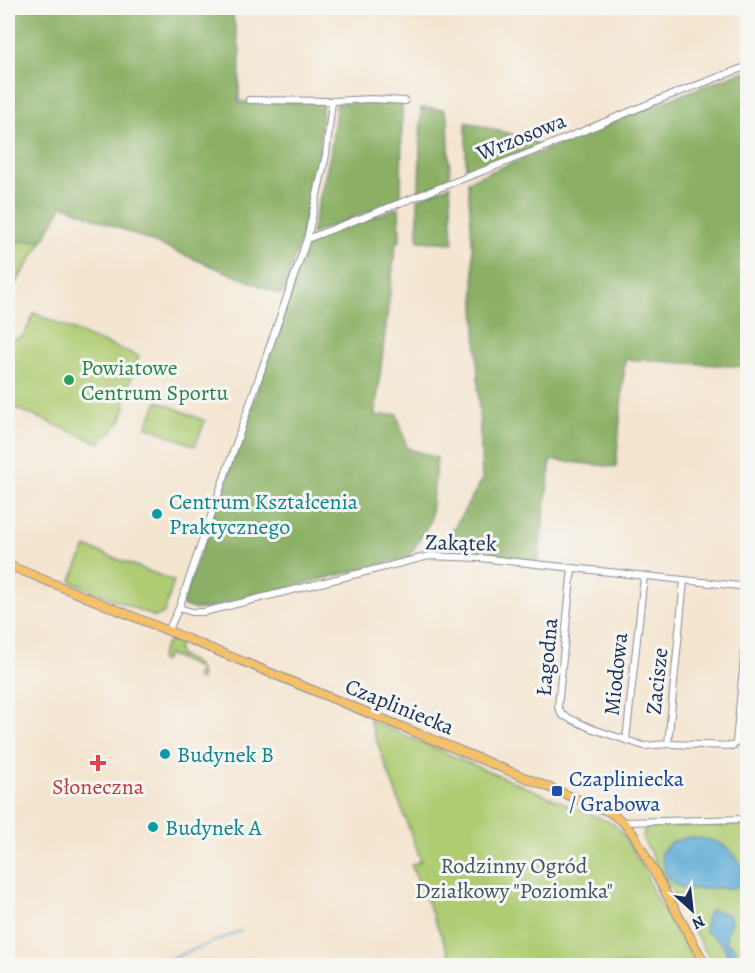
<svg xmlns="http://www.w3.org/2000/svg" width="755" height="973" viewBox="0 0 755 973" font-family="Alegreya,serif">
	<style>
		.green { fill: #afcc73; stroke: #657e68; stroke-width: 1.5 }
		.forest { fill: #8bb065; stroke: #537062; stroke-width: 1.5 }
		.water { fill: #5caad5; stroke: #3c6c9a; stroke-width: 1.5 }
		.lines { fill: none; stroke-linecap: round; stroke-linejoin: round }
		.stream { stroke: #5caad5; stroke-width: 1.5 }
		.minor-casing { stroke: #888a97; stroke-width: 8 }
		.major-casing { stroke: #888a97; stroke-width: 10 }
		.minor { stroke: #fff; stroke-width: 6 }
		.major { stroke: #f4c16a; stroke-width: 8 }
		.leisure-dot { fill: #2e9e5b; stroke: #f6f6f2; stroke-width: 2 }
		.culture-dot { fill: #0f9aa8; stroke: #f6f6f2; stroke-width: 2 }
		.health-dot { fill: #e0444e; stroke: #f6f6f2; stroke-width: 2 }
		.transit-dot { fill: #1a4fb4; stroke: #f6f6f2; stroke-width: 2 }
		.labels { text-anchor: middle; stroke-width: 6; stroke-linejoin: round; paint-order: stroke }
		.street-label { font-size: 22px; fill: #1b2f5e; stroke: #f6f6f2 }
		.leisure-label { font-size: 22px; fill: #27864d; stroke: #f6f6f2; text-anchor: start }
		.culture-label { font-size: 22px; fill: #0d838f; stroke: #f6f6f2; text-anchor: start }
		.transit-label { font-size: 22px; fill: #164399; stroke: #f6f6f2; text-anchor: start }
		.health-label { font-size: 22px; fill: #be3a42; stroke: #f6f6f2 }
		.park-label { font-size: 22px; fill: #405663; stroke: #f6f6f2 }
	</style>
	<rect width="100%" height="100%" fill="#f6f6f2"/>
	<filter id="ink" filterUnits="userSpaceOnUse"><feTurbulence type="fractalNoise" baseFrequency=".0167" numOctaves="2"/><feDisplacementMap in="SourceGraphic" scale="12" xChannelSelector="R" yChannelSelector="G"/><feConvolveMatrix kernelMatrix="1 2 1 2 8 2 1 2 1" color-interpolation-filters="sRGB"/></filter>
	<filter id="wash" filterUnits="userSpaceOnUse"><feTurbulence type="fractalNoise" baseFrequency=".008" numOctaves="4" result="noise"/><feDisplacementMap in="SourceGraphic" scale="24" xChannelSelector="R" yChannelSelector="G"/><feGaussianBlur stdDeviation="1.35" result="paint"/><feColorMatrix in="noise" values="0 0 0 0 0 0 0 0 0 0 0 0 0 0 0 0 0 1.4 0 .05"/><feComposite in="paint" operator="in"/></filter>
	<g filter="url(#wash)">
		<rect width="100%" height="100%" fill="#f4e5d0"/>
		<g class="green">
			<path d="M43,240L8,296V242Z"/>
			<path d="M34,313L94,339L139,356L129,386L123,385C127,402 127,416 113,430C108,435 104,437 99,443L8,405V341L24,336Z"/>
			<path d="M158,401L205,421L195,446L146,426Z"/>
			<path d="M86,547L174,581L164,613L155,617L72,582L71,580Z"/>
			<path d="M174,639L181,641L178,649L179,655C192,662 201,662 201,680L196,678L199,670L198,668L168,654L164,662L161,660L160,659C163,651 165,641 174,639Z"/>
			<path d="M369,720L483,769L614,824L623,834L631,846L647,875L653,892L665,913L674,924L698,965H454L411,865L421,861Z"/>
			<path d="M747,825V965H713L643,839L644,830L648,827Z"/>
		</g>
		<g class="forest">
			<path d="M8,8H231L240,50L239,102H296L323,100L319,155L302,235L282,295L63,205L43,240L8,242Z"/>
			<path d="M747,71V367L625,359L616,467L551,460L538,561L442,549L482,480L473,255L468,181L683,94L736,74Z"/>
			<path d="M368,102L402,104L401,199L311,234L330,156L337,103Z"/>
			<path d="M421,108L444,109L448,119L450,180L419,192Z"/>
			<path d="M466,122L536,141L537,148L466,173Z"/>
			<path d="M450,185L453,243L418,241V199Z"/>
			<path d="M399,207L400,241L396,242L375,416L397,414L407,448L437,458L430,522L409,557L205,609H193L182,605L309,241Z"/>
		</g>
		<g class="water">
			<path d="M690,837C698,838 707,839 714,841C732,848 749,867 740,886C730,890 722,887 711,888C678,891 666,888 661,853L671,842Z"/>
			<path d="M711,910L727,914L731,920L726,937V942C735,946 735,950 738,959L735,964L728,962C727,943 720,941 705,931C706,924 705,915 711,910Z"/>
		</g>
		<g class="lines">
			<path class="stream" d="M152,966L241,931"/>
		</g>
	</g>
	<g filter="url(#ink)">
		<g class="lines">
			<g class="minor-casing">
				<g id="minor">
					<path d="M249,100L332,101L372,99L405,101"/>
					<path d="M307,239L542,148L658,100L748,66"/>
					<path d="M572,568L558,707L562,715L593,729L626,740L644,576"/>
					<path d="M179,608L192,612H204L429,556L480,558L748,587"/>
					<path d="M168,631L179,608L307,239L326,155L332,101"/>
					<path d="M626,740L644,746L668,744L684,580"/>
					<path d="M668,744L733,746L736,743L748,616"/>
					<path d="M623,822L748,819"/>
				</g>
			</g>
			<g class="major-casing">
				<path id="major" d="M8,565L609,812L623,822L634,835L706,966"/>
			</g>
			<use href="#minor" class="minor"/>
			<use href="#major" class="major"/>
		</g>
	</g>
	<circle class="leisure-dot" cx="69" cy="380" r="6"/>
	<g class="culture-dot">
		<circle cx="157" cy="514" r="6"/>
		<circle cx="165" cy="754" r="6"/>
		<circle cx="153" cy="827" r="6"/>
	</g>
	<path class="health-dot" d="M95 754h6v6h6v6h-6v6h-6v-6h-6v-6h6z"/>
	<rect class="transit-dot" x="551" y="785" width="12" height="12" rx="3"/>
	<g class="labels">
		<g class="street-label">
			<text transform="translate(521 136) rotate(-22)" y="8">Wrzosowa</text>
			<text transform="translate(461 542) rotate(1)" y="8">Zakątek</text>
			<text transform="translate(546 657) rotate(-85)" y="8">Łagodna</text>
			<text transform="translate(615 674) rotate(-84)" y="8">Miodowa</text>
			<text transform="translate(656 681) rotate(-84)" y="8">Zacisze</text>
			<text transform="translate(400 706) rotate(22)" y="8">Czapliniecka</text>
		</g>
		<g class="leisure-label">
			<text x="81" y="375">Powiatowe<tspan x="81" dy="25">Centrum Sportu</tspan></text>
		</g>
		<g class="culture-label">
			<text x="169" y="509">Centrum Kształcenia<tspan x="169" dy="25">Praktycznego</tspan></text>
			<text x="177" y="762">Budynek B</text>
			<text x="165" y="835">Budynek A</text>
		</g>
		<g class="transit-label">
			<text x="569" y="786">Czapliniecka<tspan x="569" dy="25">/ Grabowa</tspan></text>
		</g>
		<g class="health-label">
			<text x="98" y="794">Słoneczna</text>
		</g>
		<g class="park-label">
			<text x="514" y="873">Rodzinny Ogród<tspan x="514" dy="25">Działkowy "Poziomka"</tspan></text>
		</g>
	</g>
	<rect width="755" height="973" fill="none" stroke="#f6f6f2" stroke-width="30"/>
	<g transform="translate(692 910) rotate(153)" stroke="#f6f6f2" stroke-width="4.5" paint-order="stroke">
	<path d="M0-4.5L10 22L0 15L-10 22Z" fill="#1b2f5e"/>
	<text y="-9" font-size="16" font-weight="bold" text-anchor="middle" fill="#1b2f5e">N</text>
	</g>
</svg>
